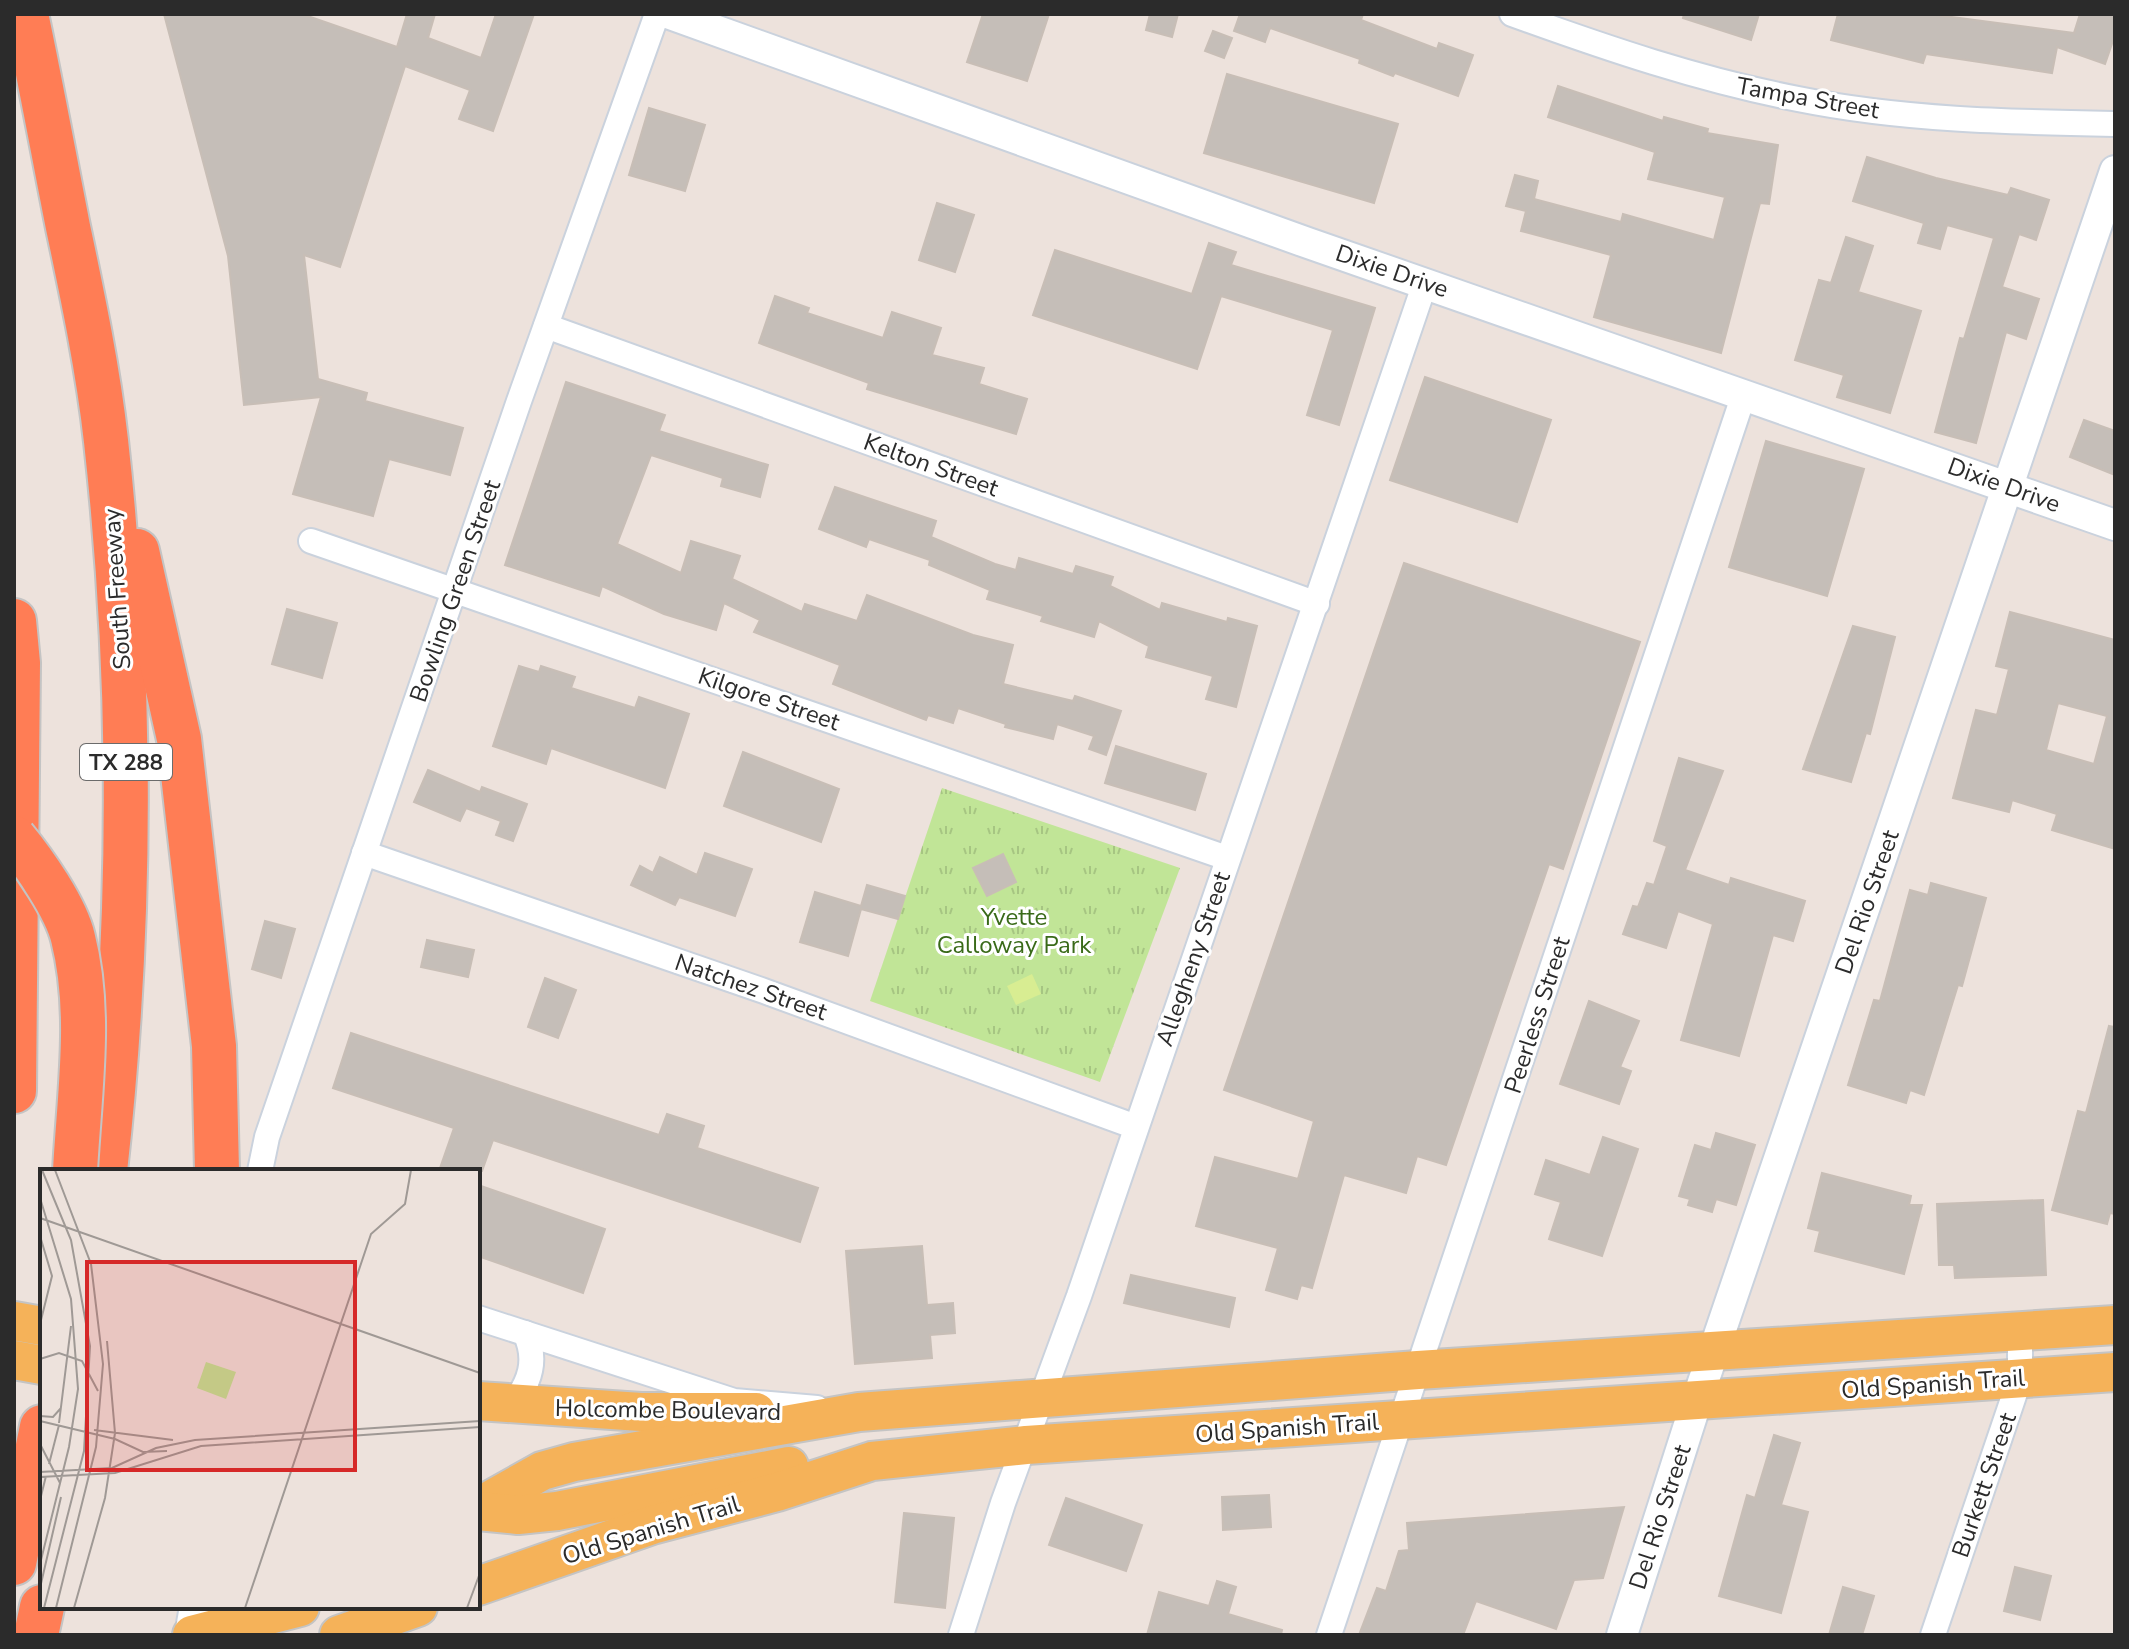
<svg xmlns="http://www.w3.org/2000/svg" width="2129" height="1649" viewBox="0 0 2129 1649" font-family="'Nunito Sans',sans-serif">
	<style>
		.park { fill: url(#park-tufts) }
		.pitch { fill: #d8ed92 }
		.building { fill: #c5beb8; stroke: #c8beb6; stroke-width: 2; fill-rule: evenodd }
		.lines { fill: none; stroke-linecap: round; stroke-linejoin: round }
		.minor-casing { stroke: #cad2dd; stroke-width: 28 }
		.tertiary-casing { stroke: #cad2dd; stroke-width: 34 }
		.secondary-casing { stroke: #cad2dd; stroke-width: 38 }
		.primary-casing { stroke: #c4c4c4; stroke-width: 42 }
		.motorway-casing { stroke: #c4c4c4; stroke-width: 48 }
		.minor { stroke: #fff; stroke-width: 24 }
		.tertiary { stroke: #fff; stroke-width: 30 }
		.secondary { stroke: #fff; stroke-width: 34 }
		.primary { stroke: #f5b259; stroke-width: 38 }
		.motorway { stroke: #ff7d55; stroke-width: 44 }
		.motorway-bridge-casing { stroke: #c4c4c4; stroke-width: 48; stroke-linecap: butt }
		.motorway-bridge { stroke: #ff7d55; stroke-width: 44 }
		.labels { text-anchor: middle; stroke-width: 6; stroke-linejoin: round; paint-order: stroke }
		.shield { fill: #fff; stroke: #6b6b6b; stroke-width: 2 }
		.shield-label { font-size: 22px; font-weight: bold; fill: #2b2b2b }
		.street-label { font-size: 24px; fill: #2b2b2b; stroke: #fff }
		.park-label { font-size: 24px; fill: #396a18; stroke: #fff }
		.inset-road { fill: none; stroke: #9f9995; stroke-width: 2 }
		.view { fill: #d62828; fill-opacity: 0.15; stroke: #d62828; stroke-width: 4 }
		.inset-edge { fill: none; stroke: #2b2b2b; stroke-width: 4 }
	</style>
	<defs>
		<pattern id="park-tufts" width="24" height="20" patternUnits="userSpaceOnUse" patternTransform="scale(2)"><rect width="24" height="20" fill="#c1e597"/><path d="M3 7l-1-3M5 7V3M7 7l1-3M15 17l-1-3M17 17v-4M19 17l1-3" fill="none" stroke="#a6c582"/></pattern>
	</defs>
	<rect width="100%" height="100%" fill="#ede2dc"/>
	<path class="park" d="M942,788L1180,868L1100,1082L870,1001Z"/>
	<path class="pitch" d="M1032,974L1041,994L1016,1005L1007,986Z"/>
	<g class="building">
		<path d="M164,14H302L397,47L407,14H435L428,38L481,58L496,14H534L493,131L459,119L470,90L405,66L340,267L304,255L318,379L367,393L365,401L463,428L450,475L389,459L373,516L293,494L321,397L244,405L228,256Z"/>
		<path d="M983,14H1049L1027,81L967,62Z"/>
		<path d="M1150,14H1178L1172,37L1146,30Z"/>
		<path d="M1240,14H1363L1361,20L1437,49L1439,43L1473,55L1458,96L1395,73L1393,76L1359,63L1360,59L1270,28L1265,42L1234,31Z"/>
		<path d="M1684,14H1759L1751,40L1683,18Z"/>
		<path d="M1838,14H1929L2074,33L2080,14H2115V35L2105,64L2057,47L2052,73L1926,54L1923,63L1831,40Z"/>
		<path d="M1213,31L1232,38L1224,58L1205,51Z"/>
		<path d="M1227,74L1398,124L1374,203L1204,153Z"/>
		<path d="M1558,86L1663,121L1664,117L1708,129L1707,133L1778,145L1769,204L1760,203L1721,353L1594,317L1611,255L1521,231L1526,211L1506,206L1515,175L1538,181L1534,199L1621,222L1623,214L1714,240L1725,197L1648,179L1655,152L1548,117Z"/>
		<path d="M649,108L705,125L685,191L629,175Z"/>
		<path d="M1867,157L1936,178L2008,195L2011,188L2049,200L2036,240L2019,234L2002,287L2039,299L2026,339L2006,332L1976,443L1935,432L1960,338L1964,339L1994,238L1947,225L1940,249L1918,243L1924,223L1853,201Z"/>
		<path d="M937,203L974,215L955,272L919,260Z"/>
		<path d="M1846,237L1873,246L1858,292L1921,311L1890,413L1837,397L1844,375L1795,360L1819,280L1831,283Z"/>
		<path d="M1209,243L1236,252L1231,265L1375,308L1339,425L1307,415L1333,330L1221,296L1197,369L1033,315L1055,250L1192,294Z"/>
		<path d="M775,296L809,308L807,313L883,338L892,312L941,328L932,355L984,368L979,384L1027,399L1016,434L867,389L869,383L759,343Z"/>
		<path d="M1425,377L1551,420L1517,522L1390,480Z"/>
		<path d="M566,382L665,415L659,431L768,465L760,497L721,486L723,478L651,455L617,544L681,573L691,541L740,556L732,579L802,612L805,604L857,621L867,595L973,635L1013,645L1003,684L1073,701L1075,696L1121,711L1106,755L1089,749L1094,736L1057,724L1053,739L1005,727L1006,724L958,708L953,723L928,715L926,720L890,706L833,684L840,665L754,632L760,620L724,603L716,630L664,614L602,586L599,596L505,565Z"/>
		<path d="M2084,420L2115,431V475L2070,457Z"/>
		<path d="M1766,441L1864,469L1827,596L1729,567Z"/>
		<path d="M835,487L936,521L931,537L995,564L1016,570L1019,558L1073,574L1076,566L1113,577L1110,586L1160,610L1162,603L1227,622L1228,618L1257,626L1236,707L1206,699L1213,676L1146,657L1149,646L1099,621L1094,637L1041,621L1043,616L987,599L990,590L929,565L930,560L869,539L866,547L819,529Z"/>
		<path d="M1404,563L1640,642L1563,869L1549,864L1446,1165L1417,1156L1406,1193L1344,1175L1312,1288L1301,1285L1297,1299L1266,1290L1278,1248L1196,1226L1215,1157L1298,1179L1314,1121L1224,1090Z"/>
		<path d="M287,609L337,623L322,678L272,664Z"/>
		<path d="M2010,612L2115,640V849L2052,830L2057,814L2012,800L2009,812L1953,798L1976,710L1997,715L2009,669L1996,666ZM2058,703L2107,716L2094,764L2046,750Z"/>
		<path d="M1853,626L1895,637L1870,734L1866,733L1851,782L1803,769Z"/>
		<path d="M519,666L539,672L541,666L575,677L571,688L635,708L639,697L689,714L665,788L551,748L546,764L493,746Z"/>
		<path d="M1116,746L1206,774L1195,810L1105,783Z"/>
		<path d="M743,752L839,789L821,842L724,806Z"/>
		<path d="M1679,758L1723,771L1685,870L1729,885L1731,878L1805,901L1793,941L1773,935L1739,1056L1681,1040L1713,924L1678,911L1666,948L1623,934L1633,906L1638,907L1647,883L1654,885L1667,846L1654,841Z"/>
		<path d="M428,770L480,792L482,787L527,804L513,841L496,835L501,821L466,808L460,821L414,802Z"/>
		<path d="M705,853L752,869L735,916L679,897L675,905L631,885L640,866L653,873L660,857L697,875Z"/>
		<path d="M1003,854L1016,882L987,896L973,868Z"/>
		<path d="M1931,883L1986,898L1962,986L1958,985L1924,1095L1910,1090L1906,1103L1848,1085L1874,1000L1880,1001L1910,890L1928,895Z"/>
		<path d="M867,885L905,896L898,919L861,909L848,956L800,942L815,892L861,906Z"/>
		<path d="M265,921L295,929L281,978L252,969Z"/>
		<path d="M427,940L474,950L468,977L421,967Z"/>
		<path d="M545,978L576,990L558,1038L528,1027Z"/>
		<path d="M1589,1001L1639,1021L1620,1067L1631,1071L1619,1104L1560,1084Z"/>
		<path d="M2109,1026L2115,1027V1214L2110,1213L2107,1224L2052,1210L2078,1111L2086,1113Z"/>
		<path d="M351,1033L659,1135L667,1114L704,1126L697,1148L818,1188L800,1242L493,1140L482,1171H439L454,1128L333,1088Z"/>
		<path d="M1716,1133L1755,1145L1736,1205L1716,1199L1712,1212L1688,1205L1690,1199L1679,1196L1695,1145L1711,1150Z"/>
		<path d="M1603,1137L1638,1149L1602,1256L1549,1239L1561,1202L1535,1194L1546,1160L1590,1175Z"/>
		<path d="M1822,1173L1911,1196L1909,1205H1922L1904,1274L1815,1251L1820,1231L1808,1228Z"/>
		<path d="M478,1185L605,1229L583,1293L478,1256Z"/>
		<path d="M2043,1200L2046,1275L1955,1278L1954,1265H1939L1937,1204Z"/>
		<path d="M922,1246L927,1305L953,1303L955,1333L930,1335L932,1358L855,1364L846,1251Z"/>
		<path d="M1131,1275L1235,1298L1229,1327L1124,1303Z"/>
		<path d="M1774,1435L1800,1443L1781,1505L1808,1512L1781,1613L1719,1596L1747,1495L1755,1498Z"/>
		<path d="M1269,1495L1271,1527L1223,1530L1222,1497Z"/>
		<path d="M1066,1498L1142,1525L1126,1571L1049,1545Z"/>
		<path d="M1624,1507L1603,1578L1574,1580L1556,1629L1476,1601L1463,1635H1359L1377,1588L1386,1591L1399,1551L1409,1550L1407,1523Z"/>
		<path d="M904,1513L954,1518L945,1608L895,1602Z"/>
		<path d="M2015,1567L2051,1576L2040,1620L2004,1611Z"/>
		<path d="M1217,1581L1236,1587L1228,1614L1282,1630L1281,1635H1147L1159,1592L1209,1606Z"/>
		<path d="M1843,1587L1874,1596L1862,1635H1829Z"/>
	</g>
	<g class="lines">
		<g class="minor-casing">
			<g id="minor">
				<path d="M1512,14C1606,48 1700,80 1798,99C1902,120 2009,122 2115,124"/>
				<path d="M546,326L1317,604"/>
				<path d="M311,541L1227,858"/>
				<path d="M364,853L764,991L1136,1127"/>
				<path d="M260,1171L267,1137L519,401L657,14"/>
				<path d="M478,1318L734,1401L817,1408"/>
				<path d="M512,1405C530,1383 538,1360 525,1333"/>
				<path d="M961,1635L1003,1503L1079,1296L1425,283"/>
				<path d="M1329,1635L1744,394"/>
				<path d="M1933,1635L2020,1378V1332"/>
			</g>
		</g>
		<g class="tertiary-casing">
			<g id="tertiary">
				<path d="M670,14L1308,243L2115,525"/>
				<path d="M1622,1635L1697,1400L2115,171"/>
			</g>
		</g>
		<g class="secondary-casing">
			<path id="secondary" d="M192,1635L197,1607"/>
		</g>
		<g class="primary-casing">
			<g id="primary">
				<path d="M14,1321L42,1326"/>
				<path d="M14,1360L42,1365"/>
				<path d="M478,1401L641,1412H756"/>
				<path d="M478,1507L542,1471L574,1462L859,1412L1418,1370L2115,1325"/>
				<path d="M478,1511L518,1515L557,1511L789,1466"/>
				<path d="M478,1586L652,1525L777,1492L872,1461L1026,1445L2115,1372"/>
				<path d="M192,1635L300,1607"/>
				<path d="M339,1635L418,1607"/>
			</g>
		</g>
		<g class="motorway-casing">
			<g id="motorway">
				<path d="M26,14C41,85 54,156 68,227C83,298 98,369 106,441C133,684 132,929 105,1171"/>
				<path d="M137,551L179,739L214,1046L217,1171"/>
				<path d="M14,621L18,663L14,1091"/>
				<path d="M14,1563L42,1427"/>
				<path d="M36,1635L42,1607"/>
			</g>
		</g>
		<use href="#minor" class="minor"/>
		<use href="#tertiary" class="tertiary"/>
		<use href="#secondary" class="secondary"/>
		<use href="#primary" class="primary"/>
		<use href="#motorway" class="motorway"/>
		<g class="motorway-bridge-casing">
			<path id="motorway-bridge" d="M14,838C34,862 66,908 73,938C92,1013 79,1095 75,1171"/>
		</g>
		<use href="#motorway-bridge" class="motorway-bridge"/>
	</g>
	<g class="labels">
		<rect class="shield" x="80" y="744" width="92" height="36" rx="6"/>
		<g class="shield-label">
			<text x="126" y="770">TX 288</text>
		</g>
		<g class="street-label">
			<text transform="translate(1808 98) rotate(10)" y="8">Tampa Street</text>
			<text transform="translate(1392 271) rotate(19)" y="8">Dixie Drive</text>
			<text transform="translate(931 465) rotate(20)" y="8">Kelton Street</text>
			<text transform="translate(2004 485) rotate(20)" y="8">Dixie Drive</text>
			<text transform="translate(117 589) rotate(-94)" y="8">South Freeway</text>
			<text transform="translate(455 591) rotate(-71)" y="8">Bowling Green Street</text>
			<text transform="translate(769 699) rotate(19)" y="8">Kilgore Street</text>
			<text transform="translate(1867 902) rotate(-71)" y="8">Del Rio Street</text>
			<text transform="translate(1193 959) rotate(-71)" y="8">Allegheny Street</text>
			<text transform="translate(751 987) rotate(19)" y="8">Natchez Street</text>
			<text transform="translate(1537 1015) rotate(-72)" y="8">Peerless Street</text>
			<text transform="translate(1933 1384) rotate(-4)" y="8">Old Spanish Trail</text>
			<text transform="translate(668 1410) rotate(1)" y="8">Holcombe Boulevard</text>
			<text transform="translate(1287 1428) rotate(-4)" y="8">Old Spanish Trail</text>
			<text transform="translate(1984 1485) rotate(-71)" y="8">Burkett Street</text>
			<text transform="translate(1660 1517) rotate(-72)" y="8">Del Rio Street</text>
			<text transform="translate(651 1530) rotate(-17)" y="8">Old Spanish Trail</text>
		</g>
		<g class="park-label">
			<text x="1014" y="925">Yvette<tspan x="1014" dy="28">Calloway Park</tspan></text>
		</g>
	</g>
	<g transform="translate(40 1169)">
		<rect width="440" height="440" fill="#ede2dc"/>
		<path d="M166,193L196,203L186,230L157,219Z" fill="#c1e597"/>
		<path class="inset-road" d="M2,1L31,71L50,177L44,282L4,439M15,1L51,95L63,195L56,278L16,439M0,29L31,130L38,220L29,278L0,395M0,49L440,204M0,67L12,107L0,155M67,172L75,264M0,190L19,184L42,192L58,222M0,247L13,248L21,239M0,252L75,270L103,283L127,282M19,254L31,157M54,261L133,271M0,275L20,314M9,295L19,256M0,303L72,299L116,279L155,271L440,252M0,308L75,304L161,277L440,258M0,331L6,307M0,419L21,328M34,439L65,329L75,264M205,439L331,65L365,35L371,1M427,439L440,404"/>
		<path class="view" d="M47,93H315V301H47Z"/>
		<rect width="440" height="440" class="inset-edge"/>
	</g>
	<rect width="2129" height="1649" fill="none" stroke="#2b2b2b" stroke-width="32"/>
</svg>
